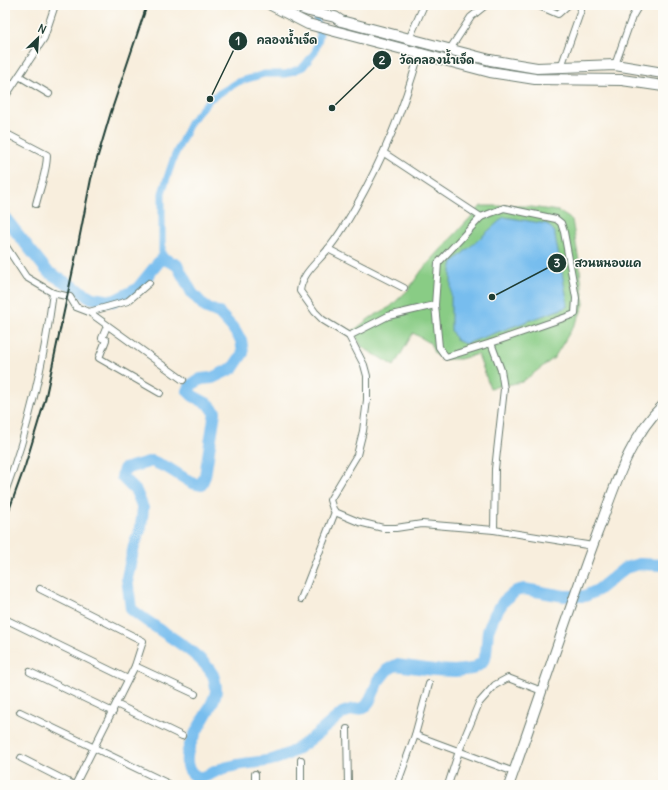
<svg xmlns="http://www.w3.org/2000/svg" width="668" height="790" viewBox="0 0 668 790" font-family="Delius,'Playpen Sans Thai',sans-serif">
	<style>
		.green { fill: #89cc85; stroke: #54845c }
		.water { fill: #77bdee; stroke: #4b7d91 }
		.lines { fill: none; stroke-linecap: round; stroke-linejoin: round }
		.canal { stroke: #77bdee; stroke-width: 7 }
		.river { stroke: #77bdee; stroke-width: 12 }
		.street-casing { stroke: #6b7b6f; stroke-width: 8 }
		.secondary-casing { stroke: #6b7b6f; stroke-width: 11 }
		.primary-casing { stroke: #6b7b6f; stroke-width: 12 }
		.street { stroke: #fff; stroke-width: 6 }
		.secondary { stroke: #fff; stroke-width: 9 }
		.primary { stroke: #fff; stroke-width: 10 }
		.rail { stroke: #1f3d34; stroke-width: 2 }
		.leader { fill: none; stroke: #1f3d34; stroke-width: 1.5 }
		.callout-dot { fill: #1f3d34; stroke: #fdfcf7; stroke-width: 1.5 }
		.mark-label { font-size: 12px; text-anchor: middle; font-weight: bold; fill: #fff }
		.callout-label { font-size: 11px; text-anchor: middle; font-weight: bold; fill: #1f3d34; stroke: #fdfcf7; stroke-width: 3; stroke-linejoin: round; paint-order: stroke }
	</style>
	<rect width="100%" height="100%" fill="#fdfcf7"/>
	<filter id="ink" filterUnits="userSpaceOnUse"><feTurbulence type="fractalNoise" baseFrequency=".025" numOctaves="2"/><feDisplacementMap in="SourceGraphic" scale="8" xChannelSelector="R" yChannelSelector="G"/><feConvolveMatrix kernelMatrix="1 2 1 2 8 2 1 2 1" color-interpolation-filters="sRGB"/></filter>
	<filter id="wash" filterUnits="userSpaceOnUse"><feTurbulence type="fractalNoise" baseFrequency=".012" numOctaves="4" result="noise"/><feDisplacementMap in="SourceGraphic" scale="16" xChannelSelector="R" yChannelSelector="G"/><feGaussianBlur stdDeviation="0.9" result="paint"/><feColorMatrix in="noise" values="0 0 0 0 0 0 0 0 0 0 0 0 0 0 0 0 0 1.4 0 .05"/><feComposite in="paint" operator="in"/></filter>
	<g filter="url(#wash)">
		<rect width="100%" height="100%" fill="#f8eedd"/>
		<path class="green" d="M481,206H525L558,211L572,220L579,261L584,304L578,319L554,358L522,382L490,388L478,354L460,359H442L434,353L430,343L413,333L394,366L362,347L353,331L370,318L390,307L408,290L422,270Z"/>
		<path class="water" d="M504,217L547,224L554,231L567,299V307L465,344L456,340L451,330V270L453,262Z"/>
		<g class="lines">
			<path class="canal" d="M162,258V193L174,157L191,121L210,99L238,82L264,74H286L303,67L315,52L320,35L313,5"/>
			<path class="river" d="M5,218L48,272L92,298L113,301L137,289L162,258L177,265L192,293L205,307L219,313L232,327L241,340L243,353L233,368L212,378L201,379L191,385L188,391L193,396L208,404L215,412L205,476L201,485L192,483L168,468L152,461L124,469L122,477L136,491L143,508L141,527L134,546L127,578L131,609C154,629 199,650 213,675C214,678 216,686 216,690C215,711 172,753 192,773C195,776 198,778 202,777C208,776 214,772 219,770C223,768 229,767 233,766C247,762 266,763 278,758C300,751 324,728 342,713L351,710L364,708L368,704L379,680L387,670L396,665L434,670L455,671L472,669L482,663L486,654L488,631L495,614L504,601L516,591L524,589L564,596H585L598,590L625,568L639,564L663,565"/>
		</g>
	</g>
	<g filter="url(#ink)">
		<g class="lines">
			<g class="street-casing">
				<g id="street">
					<path d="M537,5L558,14L568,5"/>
					<path d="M409,39L424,5"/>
					<path d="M450,49L471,17L486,5"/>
					<path d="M419,54C404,108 383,159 355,208C347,222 338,237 328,249C317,263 302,273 300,291L315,312L323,320L349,336L364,365L367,376V400L363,431L357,455L330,500L333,509L335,512L359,522L383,528H396L422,524L494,530L593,546"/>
					<path d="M615,65L632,17L639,5"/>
					<path d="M561,67L581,10L580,5"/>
					<path d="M19,76L49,94"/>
					<path d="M5,97L44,38L55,5"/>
					<path d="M5,133L47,155C47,171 40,188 36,204"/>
					<path d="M384,153L481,217"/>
					<path d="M504,208L556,219L561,223L564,232L576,298L575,314L491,343L446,357L439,347L435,305L438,263L481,217Z"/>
					<path d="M5,245L26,277L53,293C44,361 29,428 5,492"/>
					<path d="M328,249L404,288"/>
					<path d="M53,293L70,297L76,307L89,312L128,301L149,283"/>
					<path d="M89,312L183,380"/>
					<path d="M107,326L102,338L106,340L99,358L160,393"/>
					<path d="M349,336L388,316L435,305"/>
					<path d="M491,343L501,370L504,389L495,469L494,530"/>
					<path d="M40,589L143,641L135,666L75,785"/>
					<path d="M301,599L335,512"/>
					<path d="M5,619L128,679"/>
					<path d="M135,666L195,694"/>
					<path d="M30,672L113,712"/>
					<path d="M116,704L182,736"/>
					<path d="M20,712L171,785"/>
					<path d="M347,729L348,785"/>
					<path d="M415,735L514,772"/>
					<path d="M21,758L74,785"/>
					<path d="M301,760V785"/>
					<path d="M255,774V785"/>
					<path d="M397,785L415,735L429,684"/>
					<path d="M448,785L459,751L479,703L495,685L508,678L542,691"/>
				</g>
			</g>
			<g class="secondary-casing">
				<path id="secondary" d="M509,785C539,701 566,617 597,534C614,490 628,438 663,405"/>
			</g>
			<g class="primary-casing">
				<g id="primary">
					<path d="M271,5L308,24L490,72L535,79L622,80L663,86"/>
					<path d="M292,5L309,11L335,17L341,21L490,60L537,68L615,65L663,73"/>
				</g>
			</g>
			<use href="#street" class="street"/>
			<use href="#secondary" class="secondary"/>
			<use href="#primary" class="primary"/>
			<path class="rail" d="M5,521L25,466L45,400L74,265L91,179L111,112L147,5"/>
		</g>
	</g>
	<path class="leader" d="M210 99L238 41M332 108L382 60M492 297L557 263"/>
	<g class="callout-dot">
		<circle cx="210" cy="99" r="4"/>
		<circle cx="332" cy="108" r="4"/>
		<circle cx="492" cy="297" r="4"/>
		<circle cx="238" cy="41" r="10"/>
		<circle cx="382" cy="60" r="10"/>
		<circle cx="557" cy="263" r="10"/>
	</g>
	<g class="mark-label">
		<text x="238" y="45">1</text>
		<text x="382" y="64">2</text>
		<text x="557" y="267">3</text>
	</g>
	<g class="callout-label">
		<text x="287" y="44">คลองน้ำเจ็ด</text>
		<text x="437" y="64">วัดคลองน้ำเจ็ด</text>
		<text x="608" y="267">สวนหนองแค</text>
	</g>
	<rect width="668" height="790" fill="none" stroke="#fdfcf7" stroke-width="20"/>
	<g transform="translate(38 38) rotate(25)" stroke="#fdfcf7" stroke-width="3" paint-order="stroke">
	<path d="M0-3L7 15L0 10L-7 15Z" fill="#1f3d34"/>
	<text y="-6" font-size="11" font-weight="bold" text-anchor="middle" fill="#1f3d34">N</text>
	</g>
</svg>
